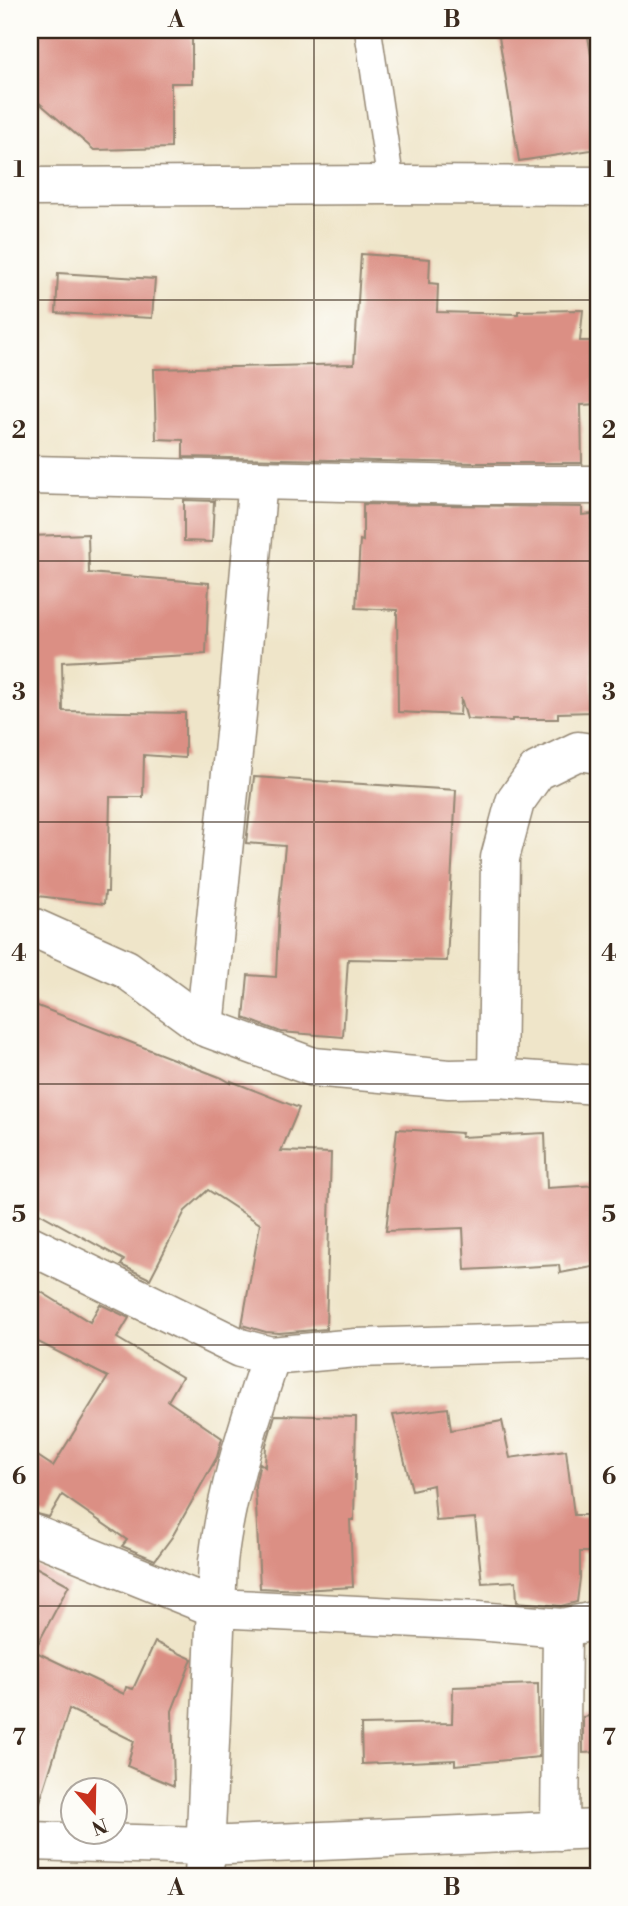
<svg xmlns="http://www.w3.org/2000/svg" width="628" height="1906" viewBox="0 0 628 1906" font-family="'Libre Bodoni',serif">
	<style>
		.building { fill: #db8f84 }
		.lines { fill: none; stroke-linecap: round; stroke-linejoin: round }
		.service-casing { stroke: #958874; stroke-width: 29 }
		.minor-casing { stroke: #958874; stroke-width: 41 }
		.service { stroke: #fff; stroke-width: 26 }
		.minor { stroke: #fff; stroke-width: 38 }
		.grid { fill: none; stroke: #3b2a1e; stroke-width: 2; stroke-opacity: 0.55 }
		.neatline { fill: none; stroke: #3b2a1e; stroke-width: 2.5 }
		.grid-label { font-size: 23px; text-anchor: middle; font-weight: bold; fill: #3b2a1e }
	</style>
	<rect width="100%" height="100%" fill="#fdfcf7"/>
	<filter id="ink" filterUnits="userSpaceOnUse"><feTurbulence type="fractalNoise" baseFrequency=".0143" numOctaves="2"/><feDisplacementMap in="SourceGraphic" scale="14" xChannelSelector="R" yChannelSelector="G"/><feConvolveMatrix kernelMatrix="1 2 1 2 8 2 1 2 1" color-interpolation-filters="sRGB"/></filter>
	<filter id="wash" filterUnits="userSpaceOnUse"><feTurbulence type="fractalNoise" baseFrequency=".00686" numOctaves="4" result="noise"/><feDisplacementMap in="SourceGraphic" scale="28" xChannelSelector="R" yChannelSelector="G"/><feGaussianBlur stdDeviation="1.57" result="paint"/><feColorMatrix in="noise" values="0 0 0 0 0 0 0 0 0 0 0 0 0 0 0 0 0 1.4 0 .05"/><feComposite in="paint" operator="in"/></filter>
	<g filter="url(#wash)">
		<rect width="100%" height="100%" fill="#efe5c9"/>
		<g id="blocks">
			<g class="building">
				<path d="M30,30H192V83H171V148L94,150L30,95Z"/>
				<path d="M539,30H587L598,99V149L519,161L499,37Z"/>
				<path d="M361,254L430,259L429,283L438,284L437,312L518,314V311L583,310L580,341H598V404L581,405L582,463H474L183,457V440L156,439L154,369L354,364Z"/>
				<path d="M58,273L155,279L152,318L56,313Z"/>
				<path d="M184,500L214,501L212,542L184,541Z"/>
				<path d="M363,504L582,507V515L592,514V544H598V652H592L593,712L558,713V719H512V721L467,719L461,698L460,715L398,712L397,610L356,608L360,540L363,541Z"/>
				<path d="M88,534L89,573L209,583L206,654L62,662L63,711L185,713V758L144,755L143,797H110L108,892H105L104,904L30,895V536Z"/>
				<path d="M254,777L456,790L447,961L348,959L343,1037L281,1032L244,1018L248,975L276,977L279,907L285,846L246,843Z"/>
				<path d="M30,1003L222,1078L231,1083V1081L299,1108L281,1151L331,1153L326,1329L279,1333L266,1332L242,1325L260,1224L208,1190L185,1211L150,1279L121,1265L124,1260L30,1208Z"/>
				<path d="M397,1129L462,1133L461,1137L545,1133L547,1188L598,1185V1266L560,1273L559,1265L465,1270L463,1228L386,1231Z"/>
				<path d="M30,1285L90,1322L100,1304L129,1318L117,1338L182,1377L168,1401L222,1438L217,1457L172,1537L155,1560L122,1546L127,1540L62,1495L49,1517L30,1512V1451L53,1466L108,1377L30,1338Z"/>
				<path d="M448,1408L451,1430L502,1421L510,1458L566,1450L574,1515H592V1552H580V1578L577,1602L561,1606L517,1602L516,1581L482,1583L475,1518L436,1521L433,1485L412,1490L393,1415Z"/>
				<path d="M275,1415L356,1417L354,1520H350L353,1587L301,1590L260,1588L255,1485L260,1463L265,1467L266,1445Z"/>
				<path d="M30,1564L69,1585L34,1651L124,1694L126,1687L133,1689L155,1642L192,1659L172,1711L174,1786L127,1766L134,1741L69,1709L38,1808L30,1807Z"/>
				<path d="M538,1684L539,1757L455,1765V1760L362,1764L361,1725L452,1723L453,1687Z"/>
				<path d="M598,1715V1752L583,1753V1717Z"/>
			</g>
		</g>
	</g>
	<g filter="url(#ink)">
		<use href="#blocks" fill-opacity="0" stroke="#958874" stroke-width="2"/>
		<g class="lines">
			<g class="service-casing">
				<path id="service" d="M368,30L391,185"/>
			</g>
			<g class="minor-casing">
				<g id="minor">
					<path d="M30,187L391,185L598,186"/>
					<path d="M30,475L474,485H598"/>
					<path d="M30,926L126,969L205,1027L313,1067L449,1079L497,1078L598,1085"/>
					<path d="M205,1027L237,714L258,480"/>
					<path d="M497,1078L500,858L515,802L537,771L578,751L598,754"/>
					<path d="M30,1245L240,1348L271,1356L356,1348L598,1341"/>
					<path d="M30,1533L216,1608L478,1621L562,1628L598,1620"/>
					<path d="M560,1831L562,1628"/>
					<path d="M30,1841L205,1846L598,1829"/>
					<path d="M204,1876L218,1562C226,1491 249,1424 271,1356"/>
				</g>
			</g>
			<use href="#service" class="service"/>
			<use href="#minor" class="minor"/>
		</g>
	</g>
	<path class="grid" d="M314,30V1876M30,300H598M30,561H598M30,822H598M30,1084H598M30,1345H598M30,1606H598"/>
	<rect width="628" height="1906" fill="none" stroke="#fdfcf7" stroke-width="77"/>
	<g transform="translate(94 1811) rotate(160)"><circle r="33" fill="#fdfcf7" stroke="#afa8a0" stroke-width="2"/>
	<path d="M0-5L12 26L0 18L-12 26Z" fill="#c8321e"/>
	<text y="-10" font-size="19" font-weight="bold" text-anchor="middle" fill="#3b2a1e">N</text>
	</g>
	<rect x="38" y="38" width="552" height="1830" class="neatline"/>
	<g class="grid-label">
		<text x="176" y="27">A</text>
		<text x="452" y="27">B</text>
		<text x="19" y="177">1</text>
		<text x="609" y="177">1</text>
		<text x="19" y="438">2</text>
		<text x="609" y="438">2</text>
		<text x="19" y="700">3</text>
		<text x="609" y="700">3</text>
		<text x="19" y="961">4</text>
		<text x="609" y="961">4</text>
		<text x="19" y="1222">5</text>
		<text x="609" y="1222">5</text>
		<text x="19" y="1484">6</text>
		<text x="609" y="1484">6</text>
		<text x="19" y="1745">7</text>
		<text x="609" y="1745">7</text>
		<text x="176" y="1895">A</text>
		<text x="452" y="1895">B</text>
	</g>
</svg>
